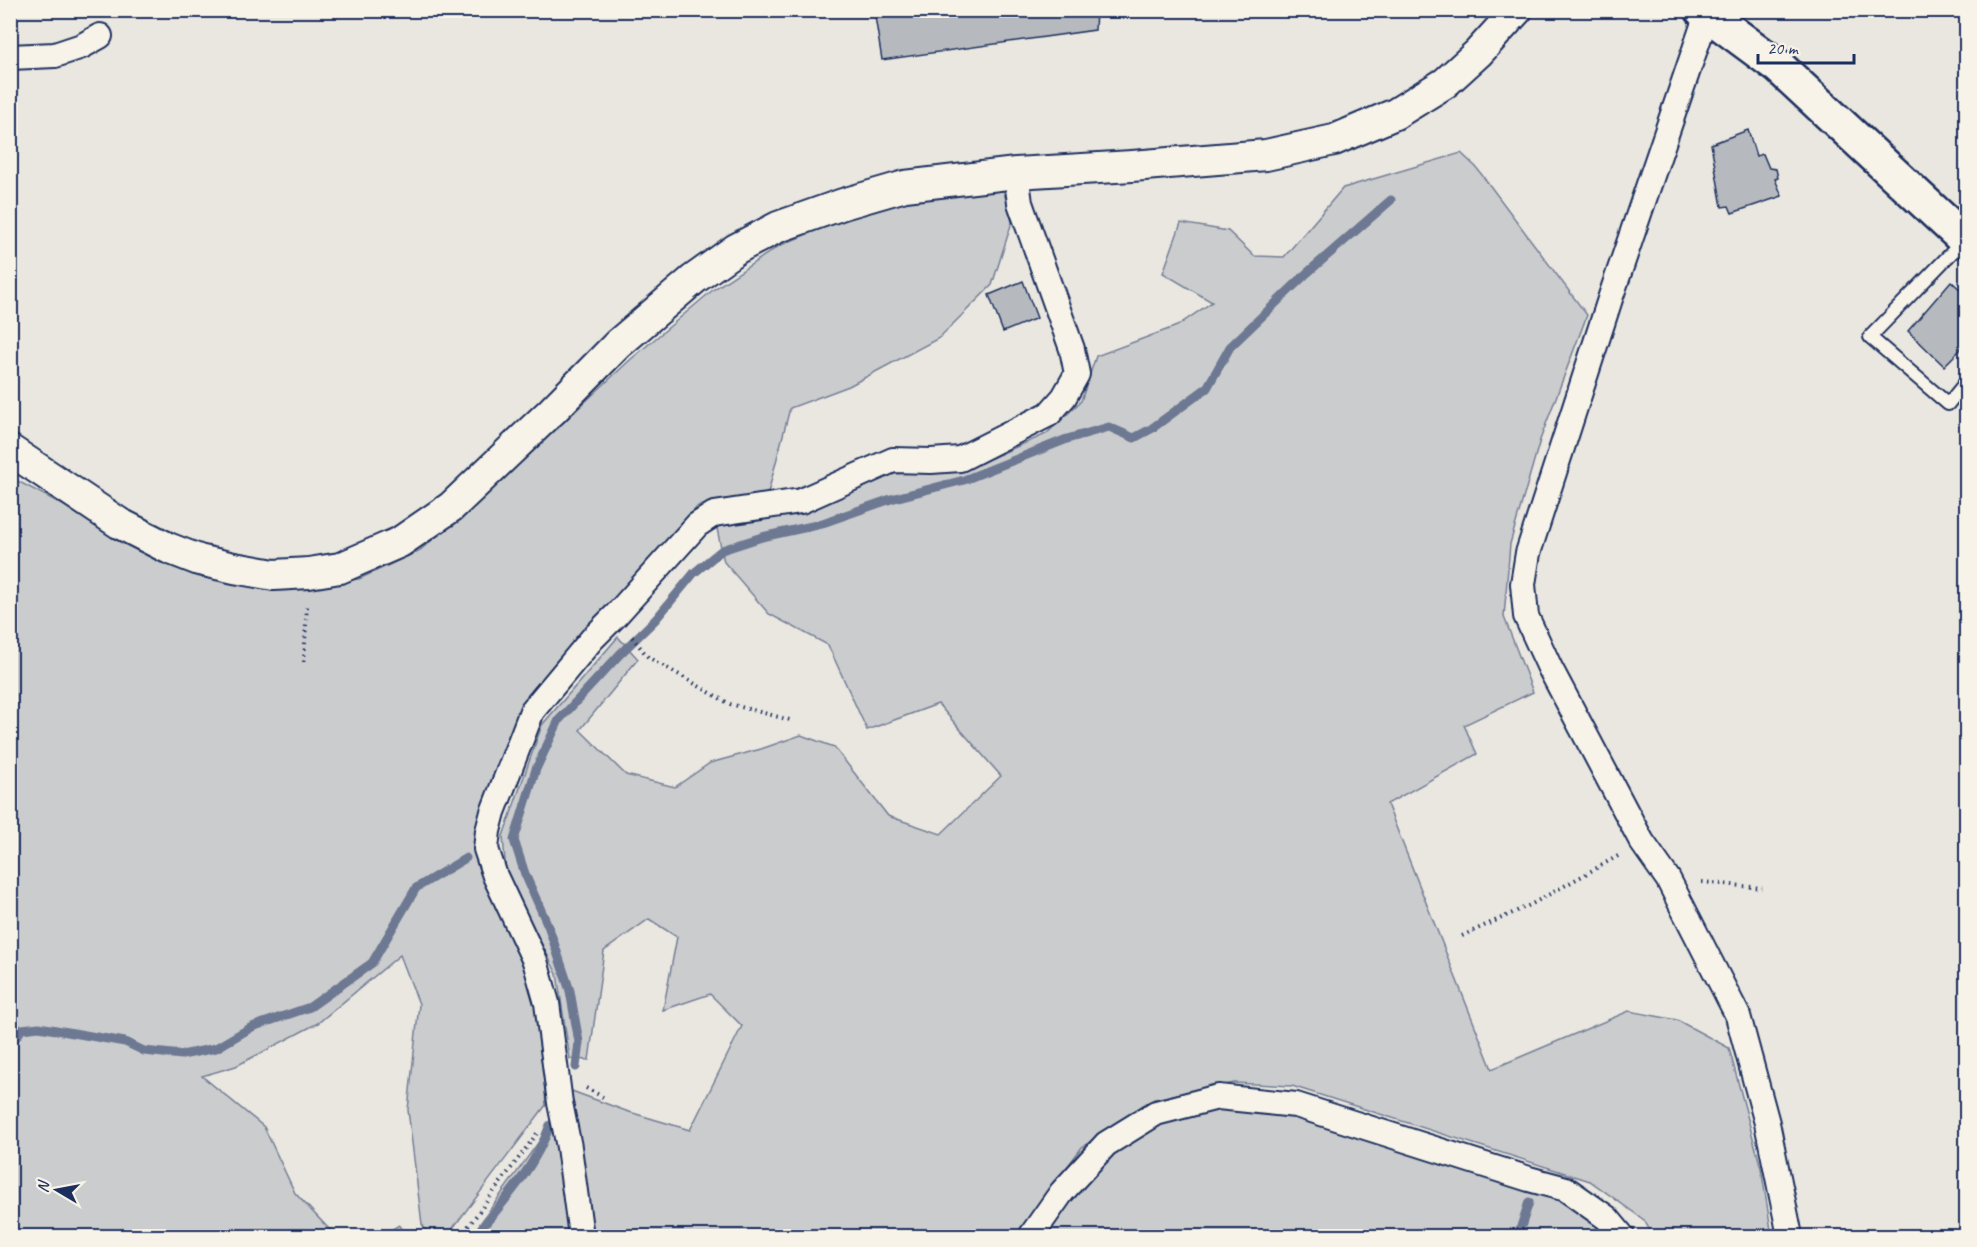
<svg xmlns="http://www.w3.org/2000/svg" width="1977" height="1247" viewBox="0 0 1977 1247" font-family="Caveat,sans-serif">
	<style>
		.green { fill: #cbcccd; stroke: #737e96; stroke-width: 1.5 }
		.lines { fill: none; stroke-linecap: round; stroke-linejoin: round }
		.stream { stroke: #6d7892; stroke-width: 9 }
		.building { fill: #b6babf; stroke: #1b2f5e; stroke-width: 1.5 }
		.service-casing { stroke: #1b2f5e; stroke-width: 16 }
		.minor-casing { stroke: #1b2f5e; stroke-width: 28 }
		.tertiary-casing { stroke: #1b2f5e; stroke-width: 34 }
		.secondary-casing { stroke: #1b2f5e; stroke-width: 38 }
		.path { stroke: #1b2f5e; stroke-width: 4; stroke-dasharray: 1.5 4.5; stroke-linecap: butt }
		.service { stroke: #f7f3e8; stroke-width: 12 }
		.minor { stroke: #f7f3e8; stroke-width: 24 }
		.tertiary { stroke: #f7f3e8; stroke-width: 30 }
		.secondary { stroke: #f7f3e8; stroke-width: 33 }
	</style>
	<rect width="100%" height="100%" fill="#eae7e0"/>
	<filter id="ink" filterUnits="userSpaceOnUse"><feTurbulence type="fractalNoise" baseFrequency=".0167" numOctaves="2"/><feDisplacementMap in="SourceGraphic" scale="12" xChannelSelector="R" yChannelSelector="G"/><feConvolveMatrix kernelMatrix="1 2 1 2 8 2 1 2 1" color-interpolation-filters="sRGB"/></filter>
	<g filter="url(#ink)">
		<g class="green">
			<path d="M1461,153L1476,167L1587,315L1540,440L1510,544L1504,617L1533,692L1464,725L1477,754L1387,804L1492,1069L1629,1011L1677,1020L1729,1048L1761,1168L1772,1236H1653L1644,1220L1590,1181L1292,1086L1234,1083L1154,1099L1082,1147L1015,1236H594L569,1090L626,1111L690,1130L742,1026L710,994L663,1010L677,937L649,919L604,951L589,1060L570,1059L557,974L506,874L503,836L542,725L618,637L638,659L580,730L626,775L675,787L710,763L761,749L801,735L834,747L888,816L941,834L1001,776L938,704L867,730L828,645L769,614L724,562L716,524L800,512L893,474L964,470L1046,434L1081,401L1096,356L1177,326L1212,302L1163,273L1181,223L1228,231L1254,256L1284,257L1343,188Z"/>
			<path d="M1002,185L1012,222L992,285L939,338L849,386L790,408L768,493L698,506L597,619L483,807L521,956L540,1023L546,1105L447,1236H429L422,1224L408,1110L419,1004L400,955L318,1023L236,1066L202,1076L264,1127L295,1193L329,1229L346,1236H11L10,477L86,517L275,588L359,579L419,551L493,488L630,360L714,289L779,246L842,219L920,198Z"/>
			<path d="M1220,1104L1296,1113L1560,1195L1612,1236H1040L1106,1156L1156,1119Z"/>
			<path d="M558,1115L572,1236H471Z"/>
			<path d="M399,1225L405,1236H381Z"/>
		</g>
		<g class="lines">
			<g class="stream">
				<path d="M10,1046L22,1029L39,1027L125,1042L144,1051L182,1055L216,1048L252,1027L310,1007L372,963L416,888L466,858"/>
				<path d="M576,1067L579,1042L570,991L549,928L525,874L514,840L536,769L559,720L620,654L656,619L694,573L722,550L762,537L817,525L891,499L964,480L1067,439L1109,427L1134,438L1151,429L1207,388L1230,347L1306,274L1391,200"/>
				<path d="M475,1236C504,1201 535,1168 550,1125"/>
				<path d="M1518,1236L1529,1202"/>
			</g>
		</g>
		<g class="building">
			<path d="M874,10H1096L1095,30L882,60Z"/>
			<path d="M1748,130L1756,156L1763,154L1769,168L1776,169L1778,178L1775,179L1782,196L1732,213L1729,206L1722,207L1711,144Z"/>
			<path d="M1023,281L1037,318L1003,332L989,295Z"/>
			<path d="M1951,281L1966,295V344L1944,366L1908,331Z"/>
		</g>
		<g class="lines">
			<g class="service-casing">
				<path id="service" d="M1964,240L1870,337L1948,404L1966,382"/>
			</g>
			<g class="minor-casing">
				<g id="minor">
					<path d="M1707,14L1611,296L1528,553L1523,584L1526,616L1550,668L1642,842L1668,879L1738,1016L1767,1123L1790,1236"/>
					<path d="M10,57L55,55L82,46L100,36"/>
					<path d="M581,1236L569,1147L560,1103L547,1003L535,961L495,876L486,849L488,831L493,812L532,711L592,639L616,615L697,525L714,514L801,501L893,460L931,461L960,459L1049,414L1064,397L1077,374L1072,349L1020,203L1016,173"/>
					<path d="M1031,1236L1062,1192L1106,1144L1156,1113L1218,1097L1296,1105L1529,1179L1566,1189L1607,1218L1622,1236"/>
				</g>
			</g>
			<g class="tertiary-casing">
				<path id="tertiary" d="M10,450L119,523L168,548L199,560L234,568L274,575L309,573L340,568L400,542L451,507L552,411L618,344L694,279L736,249L778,227L843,204L905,186L1016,173L1132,166L1266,155L1334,140L1395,114L1445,83L1478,53L1517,10"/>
			</g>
			<g class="secondary-casing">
				<path id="secondary" d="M1702,10L1779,67L1966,241"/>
			</g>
			<g class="path">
				<path d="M632,637L648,657L730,704L790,720"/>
				<path d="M304,662L307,604"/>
				<path d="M1702,882L1762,888"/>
				<path d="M1462,936L1530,905L1618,856"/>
				<path d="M586,1088L603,1097"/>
				<path d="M461,1236L538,1132"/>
			</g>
			<use href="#service" class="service"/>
			<use href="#minor" class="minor"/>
			<use href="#tertiary" class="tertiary"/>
			<use href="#secondary" class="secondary"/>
		</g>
	</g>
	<rect width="1977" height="1247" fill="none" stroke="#f7f3e8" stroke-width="36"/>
	<rect x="18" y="18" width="1941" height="1211" fill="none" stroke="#1b2f5e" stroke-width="2" filter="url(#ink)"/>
	<g transform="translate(57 1190) rotate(280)" stroke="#f7f3e8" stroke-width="4.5" paint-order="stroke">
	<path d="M0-4.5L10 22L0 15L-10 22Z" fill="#1b2f5e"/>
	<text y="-9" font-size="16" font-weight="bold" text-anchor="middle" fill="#1b2f5e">N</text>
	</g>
	<path d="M1758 54v9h96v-9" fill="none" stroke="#1b2f5e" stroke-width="3"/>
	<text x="1767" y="54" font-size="18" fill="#1b2f5e" stroke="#f7f3e8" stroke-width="4.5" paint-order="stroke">20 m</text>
</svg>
